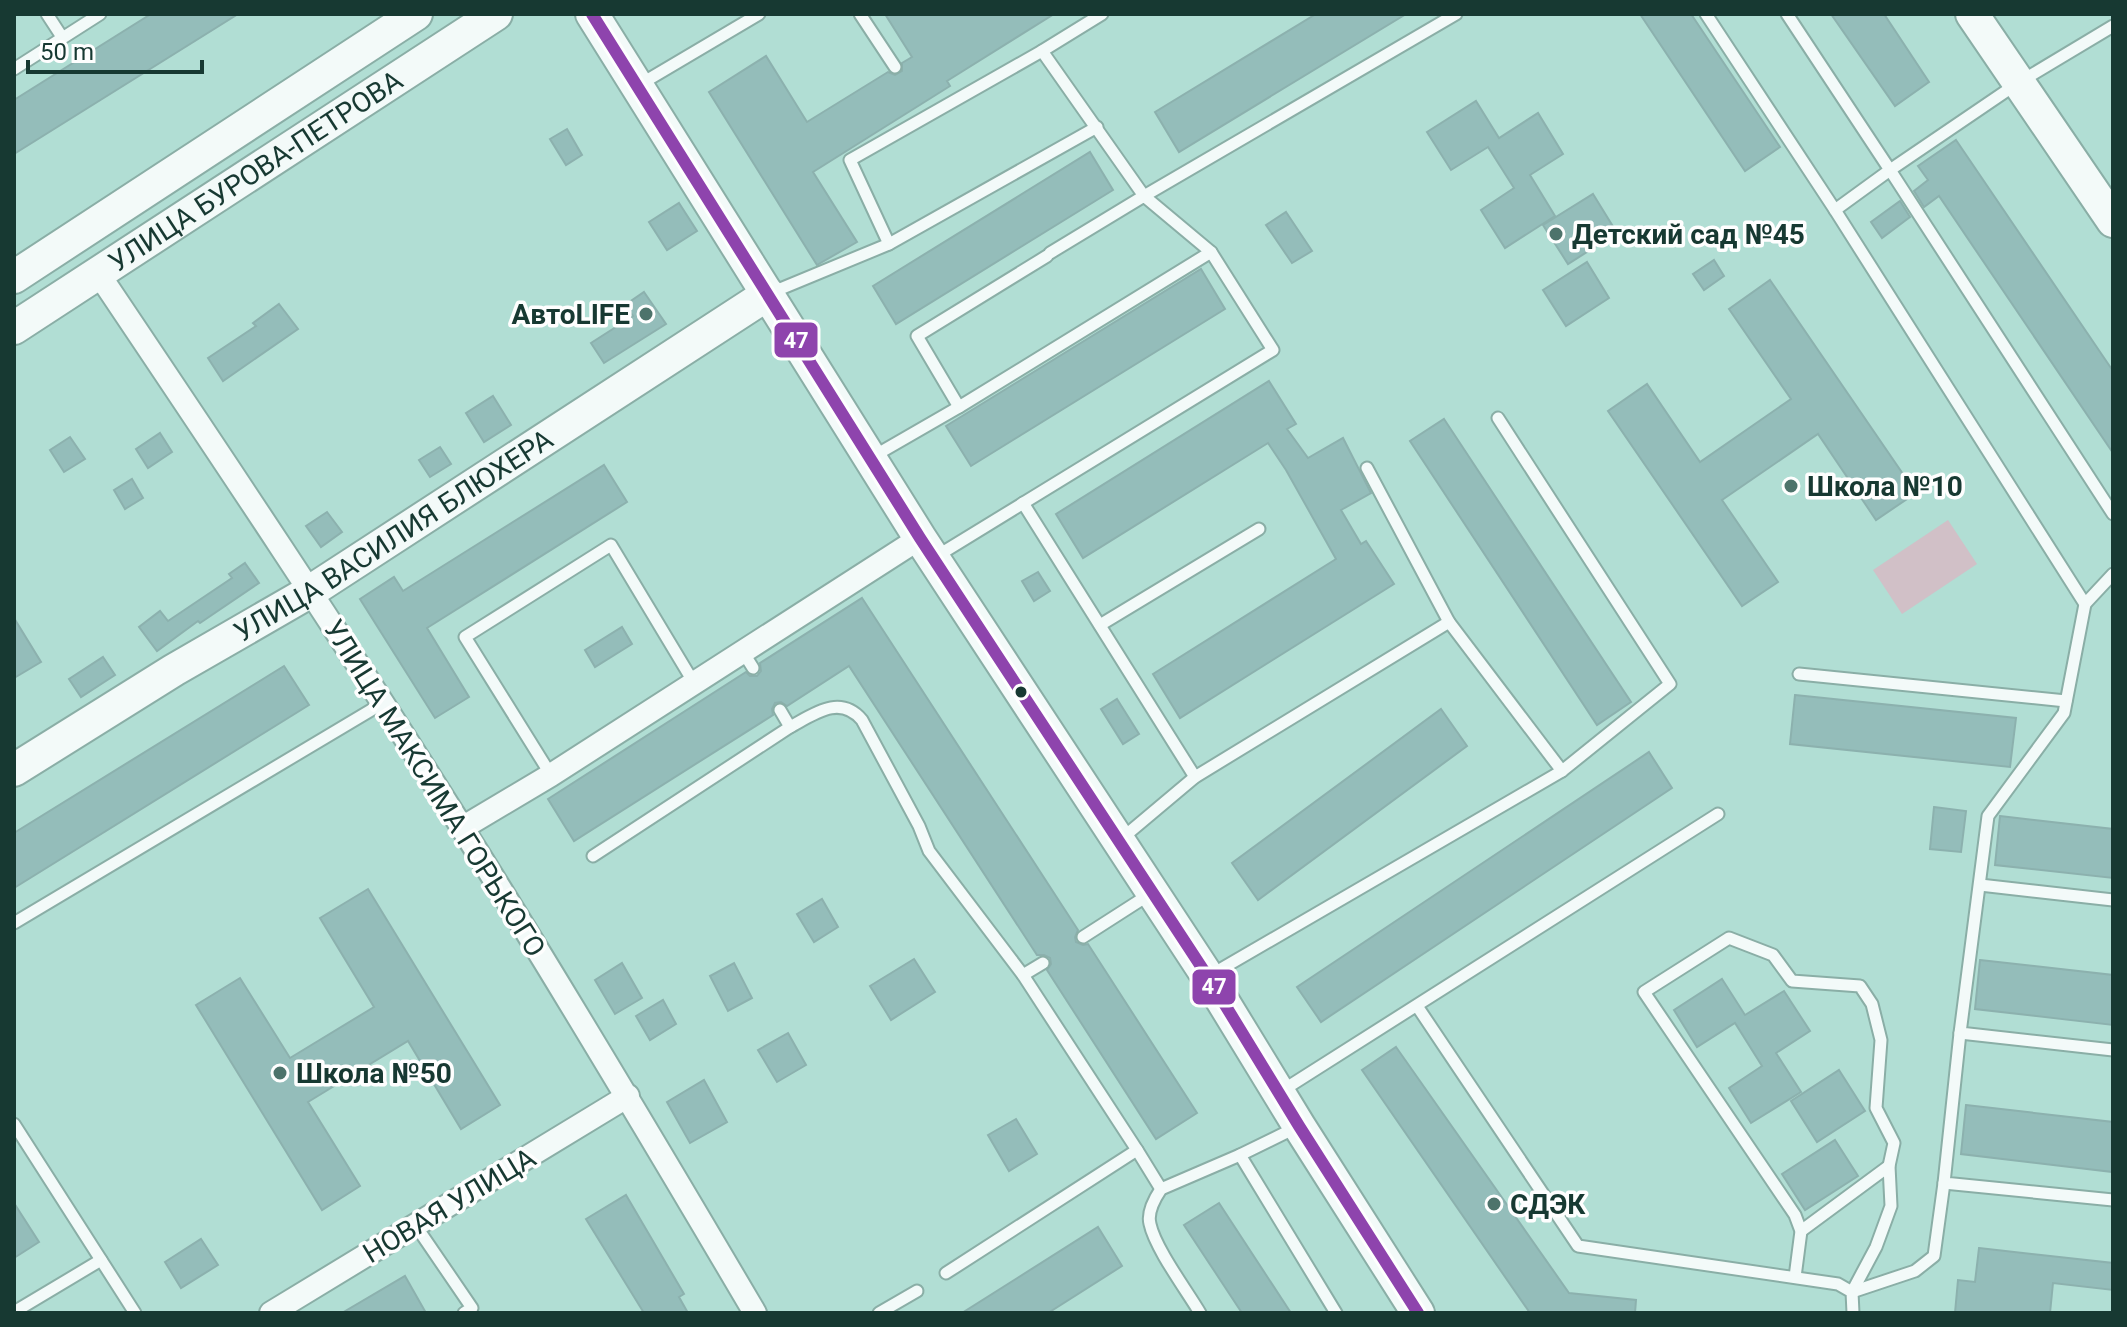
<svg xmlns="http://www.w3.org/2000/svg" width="2127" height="1327" viewBox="0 0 2127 1327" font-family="Roboto,sans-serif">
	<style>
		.green { fill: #d1c0c7 }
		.building { fill: #94bdba; stroke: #8cb1ae; stroke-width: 2 }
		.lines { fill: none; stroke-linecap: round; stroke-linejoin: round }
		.lane-casing { stroke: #8aaea6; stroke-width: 15 }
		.street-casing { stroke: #8aaea6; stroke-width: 26 }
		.secondary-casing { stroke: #8aaea6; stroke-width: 36 }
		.lane { stroke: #f3faf9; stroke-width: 11 }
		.street { stroke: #f3faf9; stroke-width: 22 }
		.secondary { stroke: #f3faf9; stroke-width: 32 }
		.bus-1-casing { stroke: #fefefe; stroke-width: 18 }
		.bus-1 { stroke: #8e44ad; stroke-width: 12 }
		.poi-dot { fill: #4d736b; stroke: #fefefe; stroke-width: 3 }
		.bus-dot { fill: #173932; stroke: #fefefe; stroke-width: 3 }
		.labels { text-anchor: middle; stroke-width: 7; stroke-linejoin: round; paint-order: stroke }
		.street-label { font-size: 28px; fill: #173932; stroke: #fefefe }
		.poi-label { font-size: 28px; font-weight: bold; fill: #173932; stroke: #fefefe; text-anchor: start }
		.line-badge { stroke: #fefefe; stroke-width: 3 }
		.badge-label { font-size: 22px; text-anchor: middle; font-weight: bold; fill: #fff }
	</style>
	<rect width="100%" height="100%" fill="#b1ded4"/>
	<path class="green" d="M1948,520L1977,564L1902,614L1873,570Z"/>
	<g class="building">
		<path d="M151,14H238L14,154V100Z"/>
		<path d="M885,14H1054L947,81L950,86L813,172L857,242L817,265L709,92L766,56L807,122L888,72L895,75L902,71V63L912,57Z"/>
		<path d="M1316,14H1406L1179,152L1155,112Z"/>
		<path d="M1640,14H1691L1780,147L1745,171Z"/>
		<path d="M1831,14H1884L1929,82L1895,106Z"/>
		<path d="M1476,101L1499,138L1538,113L1563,154L1530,175L1555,216L1505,248L1481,210L1514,188L1488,147L1451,170L1427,132Z"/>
		<path d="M567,129L582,155L566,165L550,139Z"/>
		<path d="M1956,140L2113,371V453L1939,196L1924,207L1914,191L1928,180L1918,166Z"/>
		<path d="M1090,152L1113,190L896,324L873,286Z"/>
		<path d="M1593,194L1617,233L1568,264L1543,225Z"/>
		<path d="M1900,201L1910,217L1882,238L1871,222Z"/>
		<path d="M679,203L697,231L667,250L649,222Z"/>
		<path d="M1286,212L1312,251L1292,263L1266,225Z"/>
		<path d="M1714,260L1724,276L1704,290L1693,274Z"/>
		<path d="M1587,262L1609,298L1566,326L1543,290Z"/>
		<path d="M1201,269L1225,309L971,466L946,426Z"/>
		<path d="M1770,280L1916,493L1876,520L1818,434L1722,500L1778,582L1742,606L1608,411L1647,384L1700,462L1791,399L1729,309Z"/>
		<path d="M644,292L666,324L604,363L591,343L633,316L625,305Z"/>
		<path d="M279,304L298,329L223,381L208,358L256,326L253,323Z"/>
		<path d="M1269,381L1296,424L1287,429L1308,458L1343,438L1371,493L1341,510L1361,544L1366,541L1394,584L1180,718L1153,674L1336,559L1286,470L1268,443L1083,558L1056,514Z"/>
		<path d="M493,396L511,425L484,442L466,413Z"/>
		<path d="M1444,419L1631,702L1597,725L1410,441Z"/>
		<path d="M160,433L172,452L148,468L136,449Z"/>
		<path d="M70,437L85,459L64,472L50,450Z"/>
		<path d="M440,447L451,464L430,477L419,460Z"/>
		<path d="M604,465L627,502L427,628L469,697L435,718L360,599L394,577L403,591Z"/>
		<path d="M132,479L143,498L125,509L114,490Z"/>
		<path d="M327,512L342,532L321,547L306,526Z"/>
		<path d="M245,563L259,583L200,623L198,621L157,651L139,627L160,611L168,621L232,578L229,574Z"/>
		<path d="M1038,572L1050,591L1034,601L1022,581Z"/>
		<path d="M862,598L1078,930L1075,937L1076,942L1083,945L1088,944L1197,1113L1156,1139L1047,970L1051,964L1050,958L1044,955H1037L849,666L787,706L781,702L775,703L772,709L773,715L574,841L548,799L746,672L750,676H757L761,671L760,663Z"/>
		<path d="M14,618L41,662L14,678Z"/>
		<path d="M622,627L632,644L595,667L585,650Z"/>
		<path d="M103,657L115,675L81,697L69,679Z"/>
		<path d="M284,666L309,705L14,888V833Z"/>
		<path d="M1795,695L2016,718L2010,767L1790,744Z"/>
		<path d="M1117,699L1139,734L1123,744L1101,709Z"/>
		<path d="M1441,709L1467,746L1258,900L1232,863Z"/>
		<path d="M1649,752L1672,788L1321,1022L1297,987Z"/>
		<path d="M1934,807L1966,811L1961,852L1930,849Z"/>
		<path d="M2000,816L2113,829V878L1995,865Z"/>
		<path d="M368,889L500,1105L461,1129L408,1041L308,1102L360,1186L322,1210L196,1005L240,978L290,1058L374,1007L320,918Z"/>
		<path d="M822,899L838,927L814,942L797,914Z"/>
		<path d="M914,959L935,992L891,1020L870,986Z"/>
		<path d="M1980,960L2113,975V1025L1975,1009Z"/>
		<path d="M622,963L642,998L615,1014L595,980Z"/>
		<path d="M734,963L752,998L728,1011L710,976Z"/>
		<path d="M1722,979L1745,1015L1784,991L1810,1031L1776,1053L1801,1092L1751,1123L1729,1088L1762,1066L1735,1023L1697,1047L1674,1010Z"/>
		<path d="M663,1000L676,1024L650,1040L636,1016Z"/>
		<path d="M788,1033L806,1065L777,1082L758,1050Z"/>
		<path d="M1396,1047L1569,1293L1636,1300L1635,1313H1530L1362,1070Z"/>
		<path d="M1839,1070L1865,1111L1817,1142L1791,1101Z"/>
		<path d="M704,1080L727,1122L690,1143L667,1102Z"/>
		<path d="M1966,1105L2113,1122V1172L1961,1154Z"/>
		<path d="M1016,1119L1037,1154L1009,1171L988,1135Z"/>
		<path d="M1835,1140L1858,1176L1805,1210L1782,1174Z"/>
		<path d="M626,1195L684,1294L679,1297L688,1313H644L586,1219Z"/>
		<path d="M14,1203L39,1242L14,1258Z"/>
		<path d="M1219,1203L1291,1313H1242L1184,1225Z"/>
		<path d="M1098,1227L1122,1266L1048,1313H962Z"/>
		<path d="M201,1239L218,1265L181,1288L165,1262Z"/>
		<path d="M1979,1248L2113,1263V1290L2053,1283L2050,1313H1955L1958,1280L1975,1282Z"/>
		<path d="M405,1276L426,1313H342Z"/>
	</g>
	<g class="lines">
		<g class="lane-casing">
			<g id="lane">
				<path d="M47,14L62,37"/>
				<path d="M860,14L895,67"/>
				<path d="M1706,14L1835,210L2085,604L2113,574"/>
				<path d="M1787,14L1890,170L1835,210"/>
				<path d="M2113,26L2018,83L1890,170L2113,514"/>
				<path d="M1042,51L1102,14"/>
				<path d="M14,69L100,14"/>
				<path d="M639,85L759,14"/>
				<path d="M889,244L1097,127"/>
				<path d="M768,294L889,244L850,160L1042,51L1144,196L1456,14"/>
				<path d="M959,407L917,336L1047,256"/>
				<path d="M874,456L959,407L1211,252L1144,196L1050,253"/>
				<path d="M1367,468L1449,622"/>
				<path d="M1023,503L1195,777"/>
				<path d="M937,556L1273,350L1211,252"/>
				<path d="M2085,604L2064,713L1988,816L1960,1033L2113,1050"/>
				<path d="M1100,625L1259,529"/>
				<path d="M743,652L753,668"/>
				<path d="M1799,674L2066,701"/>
				<path d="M780,710L790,727"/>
				<path d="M551,775L465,637L611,545L694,683"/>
				<path d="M1120,840L1195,777L1449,622L1562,771"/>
				<path d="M593,856L790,727C814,714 840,694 862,720L919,826L929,851L1023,975L1137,1150"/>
				<path d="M1980,885L2113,900"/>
				<path d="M14,923L383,703"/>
				<path d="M1083,937L1150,894"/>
				<path d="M1023,975L1043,963"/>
				<path d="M1209,976L1562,771L1670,684L1498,418"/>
				<path d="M1417,1006L1578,1246L1838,1284L1852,1292L1853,1313"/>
				<path d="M1960,1033L1944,1183L2113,1200"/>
				<path d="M1280,1092L1718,814"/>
				<path d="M14,1124L135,1313"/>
				<path d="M1295,1128L1240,1155L1336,1313"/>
				<path d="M416,1226L472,1308L464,1313"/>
				<path d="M1801,1231L1889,1166"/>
				<path d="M946,1273L1137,1150L1161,1189"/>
				<path d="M1795,1277L1801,1231L1795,1215L1644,992L1729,938L1773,955L1792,981L1860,986L1872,1004L1881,1040L1876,1108L1894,1143L1889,1166L1891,1206L1876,1247L1852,1292"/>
				<path d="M1852,1292L1915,1271L1934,1256L1944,1183"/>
				<path d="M14,1312L101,1260"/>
				<path d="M879,1313L917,1291"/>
				<path d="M1200,1313C1187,1291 1155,1248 1150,1224C1147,1213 1155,1198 1161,1189L1240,1155"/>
			</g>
		</g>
		<g class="street-casing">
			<g id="street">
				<path d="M98,273C221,456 344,640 461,826C562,987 659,1150 755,1313"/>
				<path d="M462,828L551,775L920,538"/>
				<path d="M271,1313L628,1096"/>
			</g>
		</g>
		<g class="secondary-casing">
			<g id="secondary">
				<path d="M592,14L920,538L1208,977L1299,1126L1418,1313"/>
				<path d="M1972,14L2113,221"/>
				<path d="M14,277L416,14"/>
				<path id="s1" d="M14,328L496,14"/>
				<path id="s2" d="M14,770L174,670L311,591L768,294"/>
			</g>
		</g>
		<use href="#lane" class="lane"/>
		<use href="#street" class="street"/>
		<use href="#secondary" class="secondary"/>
		<g class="bus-1-casing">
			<path id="bus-1" d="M592,14L920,538L1208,977L1299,1126L1418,1313"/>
		</g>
		<use href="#bus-1" class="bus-1"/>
	</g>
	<g class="poi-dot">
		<circle cx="1556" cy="234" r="8"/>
		<circle cx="646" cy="314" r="8"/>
		<circle cx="1791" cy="486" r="8"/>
		<circle cx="280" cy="1073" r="8"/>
		<circle cx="1494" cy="1204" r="8"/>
	</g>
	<circle class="bus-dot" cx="1021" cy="692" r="7"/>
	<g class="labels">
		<g class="street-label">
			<text dy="10" stroke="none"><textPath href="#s1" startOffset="288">УЛИЦА БУРОВА-ПЕТРОВА</textPath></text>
			<text dy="10" stroke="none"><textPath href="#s2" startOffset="446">УЛИЦА ВАСИЛИЯ БЛЮХЕРА</textPath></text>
			<text transform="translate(435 788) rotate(58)" y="10">УЛИЦА МАКСИМА ГОРЬКОГО</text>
			<text transform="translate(449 1205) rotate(-31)" y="10">НОВАЯ УЛИЦА</text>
		</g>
		<g class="poi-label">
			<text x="1572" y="244">Детский сад №45</text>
			<text x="630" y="324" text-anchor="end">АвтоLIFE</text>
			<text x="1807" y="496">Школа №10</text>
			<text x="296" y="1083">Школа №50</text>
			<text x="1510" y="1214">СДЭК</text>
		</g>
	</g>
	<g class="line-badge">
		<rect x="773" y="321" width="46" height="38" rx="8" fill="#8e44ad"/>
		<rect x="1191" y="968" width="46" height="38" rx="8" fill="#8e44ad"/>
	</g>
	<g class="badge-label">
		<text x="796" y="348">47</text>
		<text x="1214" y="994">47</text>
	</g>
	<rect width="2127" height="1327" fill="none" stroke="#173932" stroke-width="32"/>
	<path d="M28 60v12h174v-12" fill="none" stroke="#173932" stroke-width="4"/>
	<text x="40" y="60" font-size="24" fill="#173932" stroke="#fefefe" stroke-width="6" paint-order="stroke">50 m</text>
</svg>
